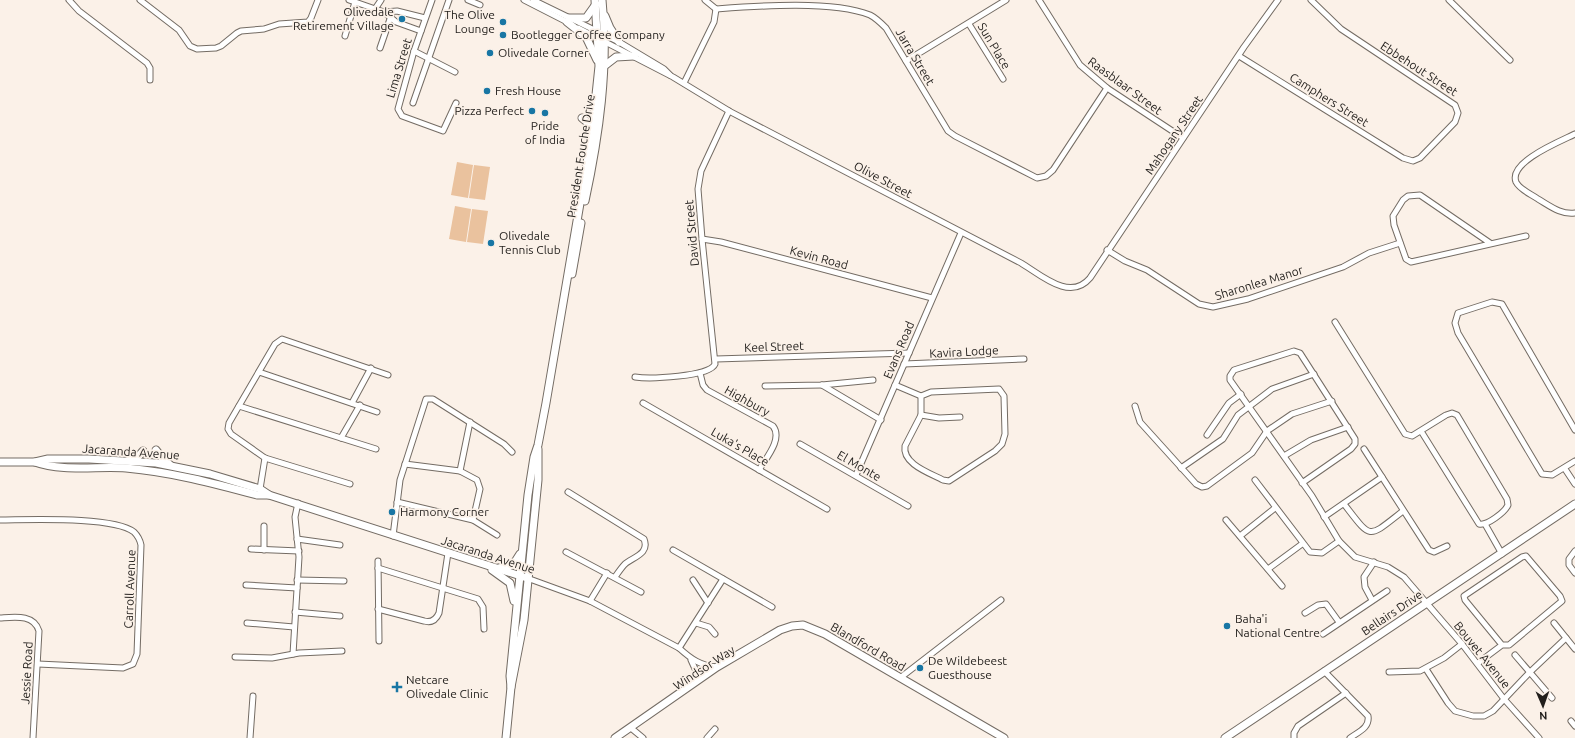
<svg xmlns="http://www.w3.org/2000/svg" width="1575" height="738" viewBox="0 0 1575 738" font-family="Ubuntu,sans-serif">
	<style>
		.pitch { fill: #eac29e }
		.lines { fill: none; stroke-linecap: round; stroke-linejoin: round }
		.minor-casing { stroke: #746c64; stroke-width: 7 }
		.tertiary-casing { stroke: #746c64; stroke-width: 9 }
		.minor { stroke: #fff; stroke-width: 5 }
		.tertiary { stroke: #fff; stroke-width: 7 }
		.poi-dot { fill: #1876a4; stroke: #fbf1e8; stroke-width: 1.5 }
		.labels { text-anchor: middle; stroke-width: 3.5; stroke-linejoin: round; paint-order: stroke }
		.poi-label { font-size: 12px; fill: #221f1c; stroke: #fbf1e8; text-anchor: start }
		.street-label { font-size: 12px; fill: #221f1c; stroke: #fbf1e8 }
	</style>
	<rect width="100%" height="100%" fill="#fbf1e8"/>
	<g class="pitch">
		<path d="M457,162L473,165L468,198L451,195Z"/>
		<path d="M474,165L490,167L485,200L469,198Z"/>
		<path d="M455,206L471,209L466,242L449,239Z"/>
		<path d="M472,209L488,211L483,244L467,242Z"/>
	</g>
	<g class="lines">
		<g class="minor-casing">
			<g id="minor">
				<path d="M69,0L79,11L147,63L150,68V80"/>
				<path d="M140,0L179,30L190,46L197,49L216,48L221,46L237,33L241,31L264,29L279,24L308,22L311,18L318,0"/>
				<path d="M349,0L384,12L396,22L421,31"/>
				<path d="M432,0L414,51L398,109L402,116L443,131L456,103"/>
				<path d="M468,0L480,5"/>
				<path d="M524,0L569,23"/>
				<path d="M533,0L619,42L664,69L670,75"/>
				<path d="M705,0L716,9"/>
				<path d="M1039,0L1080,65L1107,88L1183,138"/>
				<path d="M1449,0L1510,60"/>
				<path d="M375,9L381,0"/>
				<path d="M716,9C757,6 832,0 870,15C876,18 881,23 886,28L948,131L955,136L1037,178L1046,176L1053,170L1107,88"/>
				<path d="M384,12L397,11L425,18"/>
				<path d="M969,24L1003,79"/>
				<path d="M578,28L673,77L729,111L1021,263C1041,275 1070,302 1090,278L1244,47L1278,0"/>
				<path d="M345,36L355,2"/>
				<path d="M380,48L391,16"/>
				<path d="M414,51L455,72"/>
				<path d="M1239,56L1403,158L1413,161L1420,158L1455,122L1458,113L1455,105L1341,29L1311,0"/>
				<path d="M906,61L1006,0"/>
				<path d="M684,83L714,22L716,9"/>
				<path d="M413,103L449,0"/>
				<path d="M1575,134C1561,141 1508,162 1516,182C1520,190 1531,194 1538,199C1550,206 1561,215 1575,213"/>
				<path d="M702,239L721,242L932,298"/>
				<path d="M1490,243L1420,195L1408,196L1403,200L1393,216L1394,225L1406,259L1411,262L1526,236"/>
				<path d="M1107,250L1125,261L1147,270L1199,304L1213,307L1248,299L1343,267L1369,253L1400,243"/>
				<path d="M1335,322L1405,434L1412,436L1446,415L1452,413L1457,415L1507,499L1508,505C1505,512 1487,526 1479,524L1421,431"/>
				<path d="M716,359L909,353"/>
				<path d="M904,364L1024,359"/>
				<path d="M259,372L377,412"/>
				<path d="M700,373L703,385L707,390L773,426C783,439 766,458 759,470"/>
				<path d="M635,377C649,379 710,377 715,364L702,239L698,189L701,171L729,111"/>
				<path d="M822,385L881,420"/>
				<path d="M895,385L921,396"/>
				<path d="M765,386L822,385L873,380"/>
				<path d="M999,389L1004,396L1005,434L1002,444L995,451L949,481L943,480C930,473 902,464 905,446L921,415V396L931,392Z"/>
				<path d="M352,403L371,368"/>
				<path d="M643,403L827,509"/>
				<path d="M239,406L376,449"/>
				<path d="M1135,406L1140,422L1196,484L1202,487L1207,486L1252,453L1267,431L1292,414L1332,401"/>
				<path d="M921,415L939,418L960,417"/>
				<path d="M1575,430L1502,304L1492,302L1458,313L1455,323L1458,333L1542,474L1552,475L1575,461"/>
				<path d="M1207,435L1229,403L1241,394"/>
				<path d="M341,438L360,405"/>
				<path d="M800,444L908,506"/>
				<path d="M1364,449L1429,550L1434,552L1447,546"/>
				<path d="M1284,456L1311,440L1348,427"/>
				<path d="M405,464L460,471L477,480L480,489L473,520"/>
				<path d="M1181,468L1223,439L1238,415L1272,389L1314,374"/>
				<path d="M1565,469L1575,484"/>
				<path d="M460,471L470,422"/>
				<path d="M856,475L961,233"/>
				<path d="M1255,480L1310,552L1322,553L1339,541"/>
				<path d="M1302,483L1351,449L1355,444V439L1300,353L1294,351L1234,370L1230,376V380L1312,496L1339,541L1355,557L1388,567L1404,577L1462,644L1504,699L1539,738"/>
				<path d="M350,484L265,458L231,434L228,429L229,423L275,344L282,339L388,375"/>
				<path d="M260,489L265,458"/>
				<path d="M568,492L644,539C650,554 633,557 625,564C621,568 618,573 615,577"/>
				<path d="M397,502L473,520L497,535"/>
				<path d="M1344,504C1372,540 1367,539 1403,511"/>
				<path d="M1324,517L1382,477"/>
				<path d="M0,520C28,520 113,516 134,532C138,536 140,540 141,545L137,654L133,664L123,668L38,664"/>
				<path d="M1226,520L1282,586"/>
				<path d="M1485,524L1502,554"/>
				<path d="M264,526V550"/>
				<path d="M393,536L400,480L426,399H433L504,444L512,452"/>
				<path d="M1240,536L1275,508"/>
				<path d="M297,539L340,545"/>
				<path d="M251,549L299,551"/>
				<path d="M673,550L772,607"/>
				<path d="M1575,551L1569,559V565L1575,573"/>
				<path d="M566,552L641,592"/>
				<path d="M378,561L379,641"/>
				<path d="M378,568L478,599L483,607L484,629"/>
				<path d="M1268,569L1302,544"/>
				<path d="M527,578L590,601L679,648C691,659 701,666 717,667"/>
				<path d="M297,580L344,581"/>
				<path d="M693,580L708,603"/>
				<path d="M246,585L297,588"/>
				<path d="M1372,600L1365,587L1364,577L1374,562"/>
				<path d="M590,601L607,573"/>
				<path d="M378,609L424,621C431,623 436,620 439,613L448,553"/>
				<path d="M295,612L340,616"/>
				<path d="M1305,613L1318,605L1326,604L1339,622"/>
				<path d="M0,618C15,617 34,614 39,631L33,738"/>
				<path d="M247,623L294,627"/>
				<path d="M696,623L709,627L715,634"/>
				<path d="M1554,623L1575,649"/>
				<path d="M1323,634L1387,591"/>
				<path d="M679,648L723,579"/>
				<path d="M293,654L299,557L295,517L298,503"/>
				<path d="M1515,655L1552,698"/>
				<path d="M235,657L272,658L299,653L342,651"/>
				<path d="M691,660L696,671L695,682"/>
				<path d="M1478,663L1502,645H1509L1562,601L1560,596L1526,556L1522,557L1464,596L1465,600L1502,645"/>
				<path d="M1426,669L1448,703L1455,711L1473,716H1484L1493,711L1529,673L1566,638"/>
				<path d="M1324,671L1368,716C1370,728 1358,732 1350,738"/>
				<path d="M1389,672L1420,671L1444,658L1462,644"/>
				<path d="M900,678L1001,600"/>
				<path d="M1571,721L1575,726"/>
				<path d="M631,728L643,738"/>
				<path d="M250,738L253,696"/>
				<path d="M707,738L715,729"/>
				<path d="M1294,738V733L1298,726L1346,693"/>
			</g>
		</g>
		<g class="tertiary-casing">
			<g id="tertiary">
				<path d="M605,16L610,28L619,42"/>
				<path d="M569,18H586L596,4"/>
				<path d="M567,22L586,37L597,60"/>
				<path d="M603,67L616,57L634,56"/>
				<path d="M582,118L587,122L591,132"/>
				<path d="M585,201C599,136 609,67 602,0"/>
				<path d="M572,274L581,223"/>
				<path d="M156,450L162,458L170,465"/>
				<path d="M129,460L138,457L143,451"/>
				<path d="M0,462H35L48,459H89L156,463L210,474L260,489L269,495L527,578"/>
				<path d="M35,462C62,472 97,466 126,468C171,472 213,483 257,495H269"/>
				<path d="M499,568L513,565L520,554"/>
				<path d="M492,570L510,583L514,601"/>
				<path d="M511,687L510,676L528,495L534,457L538,445L546,403L592,133L599,66L595,0"/>
				<path d="M506,738L511,687L524,620L538,480V449"/>
				<path d="M615,738L717,667L780,630L792,626L803,625L825,634L1004,738"/>
				<path d="M1225,738L1575,504"/>
			</g>
		</g>
		<use href="#minor" class="minor"/>
		<use href="#tertiary" class="tertiary"/>
	</g>
	<g class="poi-dot">
		<circle cx="402" cy="19" r="4"/>
		<circle cx="503" cy="22" r="4"/>
		<circle cx="503" cy="35" r="4"/>
		<circle cx="490" cy="53" r="4"/>
		<circle cx="487" cy="91" r="4"/>
		<circle cx="532" cy="111" r="4"/>
		<circle cx="545" cy="113" r="4"/>
		<circle cx="491" cy="243" r="4"/>
		<circle cx="392" cy="512" r="4"/>
		<circle cx="1227" cy="626" r="4"/>
		<circle cx="920" cy="668" r="4"/>
		<path d="M395 681h4v4h4v4h-4v4h-4v-4h-4v-4h4z"/>
	</g>
	<g class="labels">
		<g class="poi-label">
			<text x="394" y="16" text-anchor="end">Olivedale<tspan x="394" dy="14">Retirement Village</tspan></text>
			<text x="495" y="19" text-anchor="end">The Olive<tspan x="495" dy="14">Lounge</tspan></text>
			<text x="511" y="39">Bootlegger Coffee Company</text>
			<text x="498" y="57">Olivedale Corner</text>
			<text x="495" y="95">Fresh House</text>
			<text x="524" y="115" text-anchor="end">Pizza Perfect</text>
			<text x="545" y="130" text-anchor="middle">Pride<tspan x="545" dy="14">of India</tspan></text>
			<text x="499" y="240">Olivedale<tspan x="499" dy="14">Tennis Club</tspan></text>
			<text x="400" y="516">Harmony Corner</text>
			<text x="1235" y="623">Baha'i<tspan x="1235" dy="14">National Centre</tspan></text>
			<text x="928" y="665">De Wildebeest<tspan x="928" dy="14">Guesthouse</tspan></text>
			<text x="406" y="684">Netcare<tspan x="406" dy="14">Olivedale Clinic</tspan></text>
		</g>
		<g class="street-label">
			<text transform="translate(994 46) rotate(59)" y="4">Sun Place</text>
			<text transform="translate(915 57) rotate(59)" y="4">Jarra Street</text>
			<text transform="translate(399 68) rotate(-73)" y="4">Lima Street</text>
			<text transform="translate(1419 69) rotate(33)" y="4">Ebbehout Street</text>
			<text transform="translate(1125 86) rotate(36)" y="4">Raasblaar Street</text>
			<text transform="translate(1329 100) rotate(32)" y="4">Camphers Street</text>
			<text transform="translate(1174 135) rotate(-56)" y="4">Mahogany Street</text>
			<text transform="translate(581 156) rotate(-81)" y="4">President Fouche Drive</text>
			<text transform="translate(883 180) rotate(28)" y="4">Olive Street</text>
			<text transform="translate(692 233) rotate(-95)" y="4">David Street</text>
			<text transform="translate(819 258) rotate(15)" y="4">Kevin Road</text>
			<text transform="translate(1259 283) rotate(-17)" y="4">Sharonlea Manor</text>
			<text transform="translate(774 347) rotate(-2)" y="4">Keel Street</text>
			<text transform="translate(899 350) rotate(-67)" y="4">Evans Road</text>
			<text transform="translate(964 352) rotate(-3)" y="4">Kavira Lodge</text>
			<text transform="translate(747 401) rotate(29)" y="4">Highbury</text>
			<text transform="translate(740 447) rotate(30)" y="4">Luka's Place</text>
			<text transform="translate(131 452) rotate(4)" y="4">Jacaranda Avenue</text>
			<text transform="translate(859 466) rotate(30)" y="4">El Monte</text>
			<text transform="translate(488 555) rotate(18)" y="4">Jacaranda Avenue</text>
			<text transform="translate(130 589) rotate(-88)" y="4">Carroll Avenue</text>
			<text transform="translate(1392 613) rotate(-34)" y="4">Bellairs Drive</text>
			<text transform="translate(868 647) rotate(30)" y="4">Blandford Road</text>
			<text transform="translate(1482 655) rotate(51)" y="4">Bouvet Avenue</text>
			<text transform="translate(704 668) rotate(-33)" y="4">Windsor Way</text>
			<text transform="translate(27 673) rotate(-87)" y="4">Jessie Road</text>
		</g>
	</g>
	<g transform="translate(1543 706) rotate(178)" stroke="#fbf1e8" stroke-width="3" paint-order="stroke">
	<path d="M0-3L7 15L0 10L-7 15Z" fill="#221f1c"/>
	<text y="-6" font-size="11" font-weight="bold" text-anchor="middle" fill="#221f1c">N</text>
	</g>
</svg>
